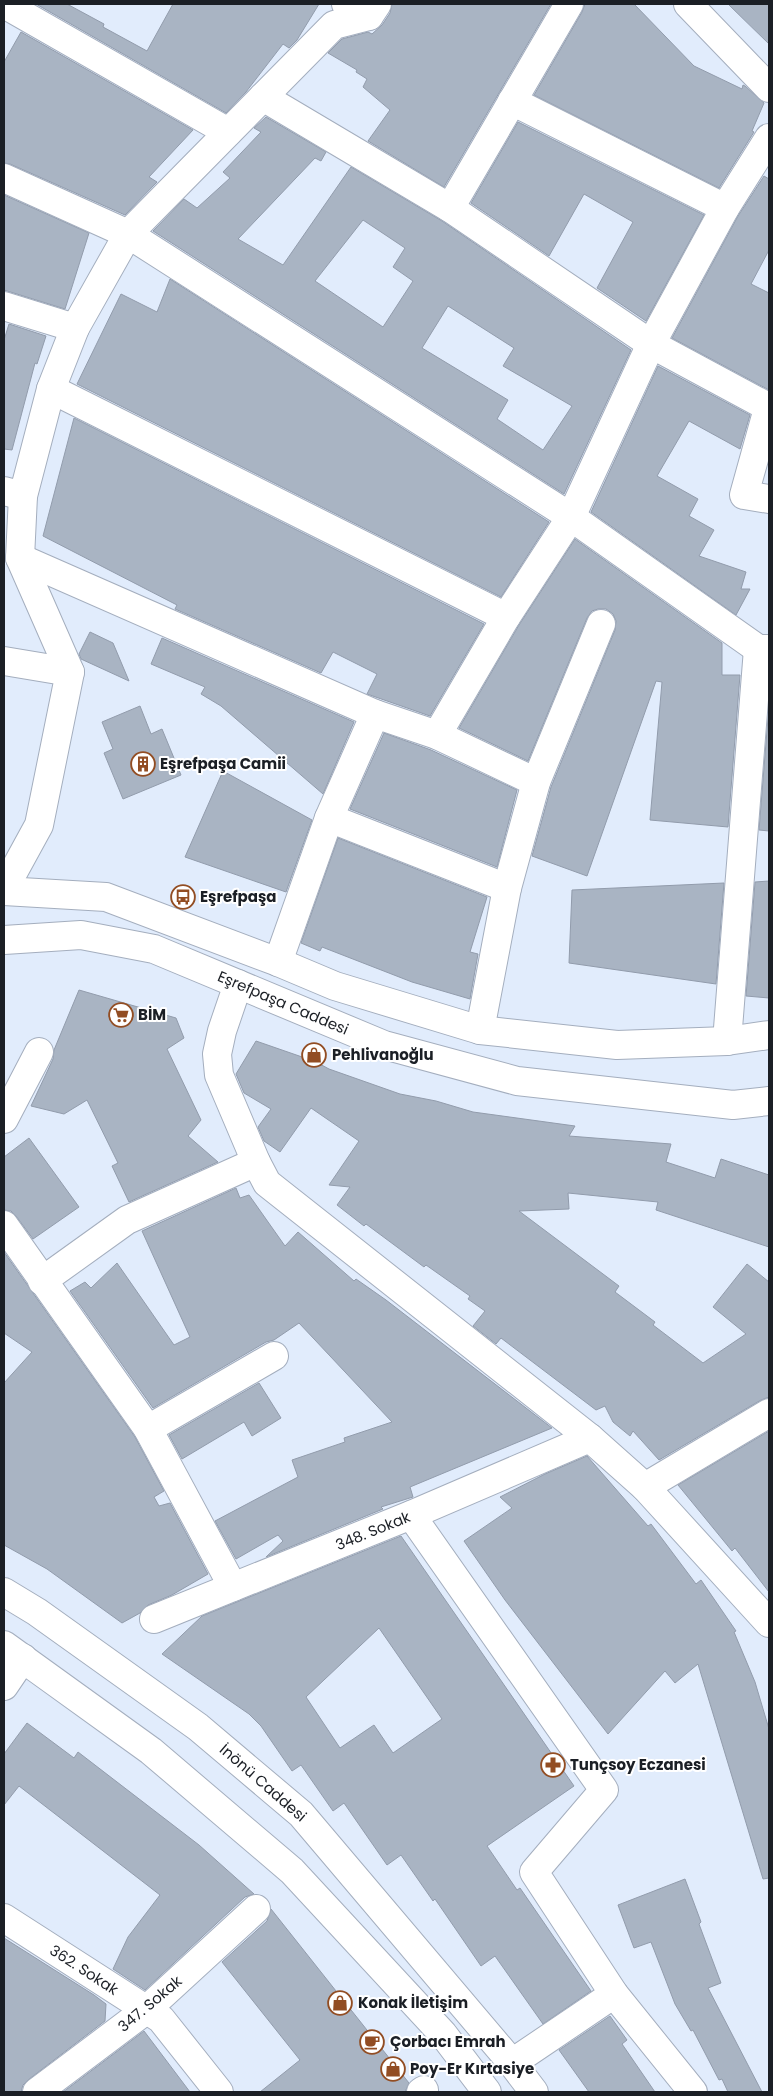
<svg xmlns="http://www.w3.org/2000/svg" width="773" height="2096" viewBox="0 0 773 2096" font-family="Poppins,sans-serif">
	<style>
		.building { fill: #a9b4c3; stroke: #929cac; fill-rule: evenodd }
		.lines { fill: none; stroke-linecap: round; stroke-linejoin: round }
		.street-casing { stroke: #a4aebe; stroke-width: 30 }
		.secondary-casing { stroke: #a4aebe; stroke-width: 30 }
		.primary-casing { stroke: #a4aebe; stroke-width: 30 }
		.street { stroke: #fff; stroke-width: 28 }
		.secondary { stroke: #fff; stroke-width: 28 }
		.primary { stroke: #fff; stroke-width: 28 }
		.labels { text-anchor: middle; stroke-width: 4; stroke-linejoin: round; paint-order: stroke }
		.poi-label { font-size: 15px; font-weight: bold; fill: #1b1f25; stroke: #fff; text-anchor: start }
		.street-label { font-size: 15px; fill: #1b1f25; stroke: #fff }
	</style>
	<rect width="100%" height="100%" fill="#e1ecfc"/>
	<g class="building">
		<path d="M36,4H67L104,24L103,27L147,51L173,4H319L297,40L289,48L283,44L246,92L226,113Z"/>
		<path d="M392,4H551L444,187L368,141L390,110L363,87L367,79L356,72L357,70L328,53L342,39L368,32L372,34L382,25L390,13Z"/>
		<path d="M585,4H634L694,66L742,89L743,85L745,86L764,103L752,131L754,132L719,188L534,95L582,12Z"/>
		<path d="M728,4H769V44Z"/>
		<path d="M21,32L193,130L149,177L157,182L125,215L10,164L4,163V62Z"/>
		<path d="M266,117L326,152L321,161L315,158L238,239L283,265L351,167L442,221L631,350L564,494L153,231L184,199L197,208L230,178L223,172L261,132L254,128ZM363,220L405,248L393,267L413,281L383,327L315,281ZM448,306L514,348L503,366L572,406L543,450L497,419L508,400L422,348Z"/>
		<path d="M518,122L704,215L646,321L597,288L633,222L584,194L549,256L471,203Z"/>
		<path d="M764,176L769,179V250L751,284L769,293V390L672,338L738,216Z"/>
		<path d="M4,195L89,233L65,309L4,290Z"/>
		<path d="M170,279L549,522L501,597L77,384L121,294L157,312Z"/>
		<path d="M9,324L46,336L37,364L35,363L12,450L4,449V340Z"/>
		<path d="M658,366L750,415L740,449L689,421L657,476L698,499L689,516L714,530L699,556L746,572L741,589H750L736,615L591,512Z"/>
		<path d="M74,418L484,624L430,716L367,694L377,674L333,652L321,673L175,609L177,605L43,536Z"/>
		<path d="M575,539L722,643V675H740L728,827L650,820L662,682L656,681L587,876L532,856L551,787L615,630L616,621L613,614L606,609H598L592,611L587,618L528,761L459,728L519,625Z"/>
		<path d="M90,632L113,643L129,681L81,659L79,654Z"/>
		<path d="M162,638L354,722L323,794L221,706L201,694L205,687L151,664Z"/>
		<path d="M769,705V831L759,830Z"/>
		<path d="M140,706L151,734L162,729L181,775L123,799L104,753L113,749L102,722Z"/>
		<path d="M384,733L431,750L517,790L497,867L350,809Z"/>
		<path d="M223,771L312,820L286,892L185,857Z"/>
		<path d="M338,838L487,897L470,952L478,954L470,999L412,982L322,947L320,951L301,943Z"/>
		<path d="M769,881V998L746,996L755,882Z"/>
		<path d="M724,883L716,984L569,963L572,890Z"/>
		<path d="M79,990L176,1018L184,1038L167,1049L201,1120L188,1136L218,1162L129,1202L112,1166L118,1163L87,1100L64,1114L31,1106L53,1059L54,1050Z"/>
		<path d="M256,1041L305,1058V1056L329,1069L400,1094L436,1101L473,1112L575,1126L569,1136L671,1144L666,1162L715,1178L721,1159L769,1175V1247L656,1210L658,1202L568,1193L569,1209L519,1211L619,1286L615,1292L655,1322L653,1325L703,1363L746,1334L713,1307L747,1264L769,1282V1397L761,1400L659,1460L633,1431L630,1436L613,1422L605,1406L596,1410L501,1338L496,1344L473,1326L485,1311L468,1299L470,1296L426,1265L424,1267L366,1224L364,1226L337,1205L350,1187L329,1185L359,1141L311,1108L280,1152L264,1141L258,1127L271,1109L244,1093L236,1074Z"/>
		<path d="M29,1138L79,1207L33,1239L16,1216L11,1211L4,1210V1157Z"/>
		<path d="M236,1188L240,1198L249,1195L285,1246L298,1232L354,1281L356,1279L386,1300L552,1428L410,1487L413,1497L381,1507L383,1509L266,1557L283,1541L278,1535L236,1559L215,1521L298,1477L292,1460L345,1442L344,1438L392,1422L299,1323L274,1340L266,1342L153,1408L70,1291L85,1282L91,1288L117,1263L174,1345L190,1337L142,1231Z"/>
		<path d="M4,1252L135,1437L164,1491L154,1497L159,1506L170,1503L208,1574L172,1595L148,1605L140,1613L122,1623L47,1569L4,1545V1383L32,1352L4,1333Z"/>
		<path d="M259,1383L281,1418L252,1436L244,1422L182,1459L169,1435Z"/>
		<path d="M769,1431V1592L735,1548L732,1551L678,1485Z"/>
		<path d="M587,1456L648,1526L651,1524L696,1584L701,1580L736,1631L734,1632L755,1682L769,1729V1878L763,1879L698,1664L675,1683L665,1671L608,1734L505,1600L464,1541L512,1508L500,1497L545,1474Z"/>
		<path d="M401,1536L574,1786L487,1846L517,1890L520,1888L591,1991L543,2024L495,1956L481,1966L435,1899L433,1901L401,1855L387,1865L344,1803L333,1811L301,1765L292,1771L261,1726L249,1714L162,1654L202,1616ZM379,1628L442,1719L393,1753L374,1725L340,1748L306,1697Z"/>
		<path d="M27,1723L74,1758L78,1752L199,1845L254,1894L245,1897L145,1990L113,1969L128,1937L160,1895L19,1786L4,1805V1754Z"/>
		<path d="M685,1879L701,1922L699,1924L721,1983L708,1988L762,2092H728L722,2079L719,2080L693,2030L691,2031L675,2004L651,1942L634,1948L618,1905Z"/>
		<path d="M271,1909L409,2083L405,2092H260L300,2060L222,1962L267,1921Z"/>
		<path d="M4,1938L94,1995L106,2004L105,2021L28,2080L23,2085L21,2092H4Z"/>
		<path d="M610,2016L627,2040L622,2044L655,2092H589L559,2050Z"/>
		<path d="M144,2031L190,2092H63Z"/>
	</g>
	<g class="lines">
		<g class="street-casing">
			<g id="street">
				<path d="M4,4L228,132"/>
				<path d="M346,4L369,16"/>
				<path d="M263,97L450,208L651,344L768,407"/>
				<path d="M512,101L725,208"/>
				<path d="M4,178L128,234L571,517L758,649H769"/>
				<path d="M450,208L569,4"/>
				<path d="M4,306L75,328"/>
				<path d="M51,389L506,617"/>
				<path d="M769,405L744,495L769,499"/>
				<path d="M4,491L23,496"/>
				<path d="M20,558L375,714L437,735L536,782"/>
				<path d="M4,661L70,672"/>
				<path d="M437,735L506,617L571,517L651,344L725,208L769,138"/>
				<path d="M329,818L507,888"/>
				<path d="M278,962L329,818L375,714"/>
				<path d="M238,984L222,1031L217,1054L219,1075L256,1162L267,1183L590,1438L645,1487L769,1623"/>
				<path d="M480,1030L507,888L536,782L601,624"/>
				<path d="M727,1041L758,649"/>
				<path d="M4,1119L39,1052"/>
				<path d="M4,1225L148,1429L233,1587"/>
				<path d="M42,1281L127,1220L256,1162"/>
				<path d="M148,1429L274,1356"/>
				<path d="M645,1487L769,1413"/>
				<path d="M411,1515L604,1790L534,1872L614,1994L693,2092"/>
				<path d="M154,1619L411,1515L590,1438"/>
				<path d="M4,1686L23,1658"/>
				<path d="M4,1918L161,2019L219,2092"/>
				<path d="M512,2063L614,1994"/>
				<path d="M37,2092L146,2010L256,1909"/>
				<path d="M421,2092L424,2090"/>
			</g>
		</g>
		<g class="secondary-casing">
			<g id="secondary">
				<path d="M688,4L769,88"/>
				<path d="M4,889L39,825L70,672L20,558L23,496L51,389L75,328L128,234L334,25L369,16L377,4"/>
			</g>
		</g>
		<g class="primary-casing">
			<g id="primary">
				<path d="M4,891L106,897L278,962L335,986L480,1030L617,1045L727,1041L769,1035"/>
				<path d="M4,940L81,935L154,949L384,1045L517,1081L733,1105L769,1101"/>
				<path d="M4,1592L37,1612L198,1727L301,1814L512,2063L534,2092"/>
				<path d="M4,1645L151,1751L292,1871L443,2034L487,2092"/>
			</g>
		</g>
		<use href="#street" class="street"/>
		<use href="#secondary" class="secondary"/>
		<use href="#primary" class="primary"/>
	</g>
	<defs>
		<g id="building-ring" transform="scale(1.25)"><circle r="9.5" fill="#fff" stroke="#924d23" stroke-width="1.5"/><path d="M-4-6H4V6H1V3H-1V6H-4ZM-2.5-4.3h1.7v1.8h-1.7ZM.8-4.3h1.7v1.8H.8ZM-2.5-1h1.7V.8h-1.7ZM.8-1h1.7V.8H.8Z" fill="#924d23"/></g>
		<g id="bus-ring" transform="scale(1.25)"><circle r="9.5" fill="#fff" stroke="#924d23" stroke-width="1.5"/><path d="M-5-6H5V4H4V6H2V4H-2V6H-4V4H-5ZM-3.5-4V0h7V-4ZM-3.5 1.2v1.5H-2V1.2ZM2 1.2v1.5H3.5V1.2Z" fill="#924d23"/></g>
		<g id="supermarket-ring" transform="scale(1.25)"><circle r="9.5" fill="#fff" stroke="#924d23" stroke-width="1.5"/><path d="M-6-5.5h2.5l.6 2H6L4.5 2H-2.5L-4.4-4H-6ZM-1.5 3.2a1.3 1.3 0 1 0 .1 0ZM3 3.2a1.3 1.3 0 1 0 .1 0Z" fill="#924d23"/></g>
		<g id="shop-ring" transform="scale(1.25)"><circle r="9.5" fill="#fff" stroke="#924d23" stroke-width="1.5"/><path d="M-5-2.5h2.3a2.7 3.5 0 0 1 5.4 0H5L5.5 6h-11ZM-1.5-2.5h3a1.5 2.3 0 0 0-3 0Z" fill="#924d23"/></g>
		<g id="pharmacy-ring" transform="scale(1.25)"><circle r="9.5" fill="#fff" stroke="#924d23" stroke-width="1.5"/><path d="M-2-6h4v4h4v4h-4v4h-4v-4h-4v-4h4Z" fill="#924d23"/></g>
		<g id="cafe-ring" transform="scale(1.25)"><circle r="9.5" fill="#fff" stroke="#924d23" stroke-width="1.5"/><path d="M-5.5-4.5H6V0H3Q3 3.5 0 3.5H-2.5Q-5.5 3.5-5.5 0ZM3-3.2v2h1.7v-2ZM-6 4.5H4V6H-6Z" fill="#924d23"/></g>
	</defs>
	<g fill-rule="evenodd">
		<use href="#building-ring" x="143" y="764"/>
		<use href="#bus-ring" x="183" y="897"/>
		<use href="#supermarket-ring" x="121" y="1015"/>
		<use href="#shop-ring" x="314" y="1055"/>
		<use href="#pharmacy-ring" x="553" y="1765"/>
		<use href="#shop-ring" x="340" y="2003"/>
		<use href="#cafe-ring" x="372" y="2042"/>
		<use href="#shop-ring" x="393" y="2069"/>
	</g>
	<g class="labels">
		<g class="poi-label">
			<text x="160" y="769">Eşrefpaşa Camii</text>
			<text x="200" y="902">Eşrefpaşa</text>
			<text x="138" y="1020">BİM</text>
			<text x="332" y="1060">Pehlivanoğlu</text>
			<text x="570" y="1770">Tunçsoy Eczanesi</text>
			<text x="358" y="2008">Konak İletişim</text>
			<text x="390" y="2047">Çorbacı Emrah</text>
			<text x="410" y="2074">Poy-Er Kırtasiye</text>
		</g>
		<g class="street-label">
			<text transform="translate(283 1003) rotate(23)" y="5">Eşrefpaşa Caddesi</text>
			<text transform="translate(373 1531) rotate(-22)" y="5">348. Sokak</text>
			<text transform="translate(263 1783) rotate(41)" y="5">İnönü Caddesi</text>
			<text transform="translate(84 1970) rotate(33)" y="5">362. Sokak</text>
			<text transform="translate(150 2004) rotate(-40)" y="5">347. Sokak</text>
		</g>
	</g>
	<rect width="773" height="2096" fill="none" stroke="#1b1f25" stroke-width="10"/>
</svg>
